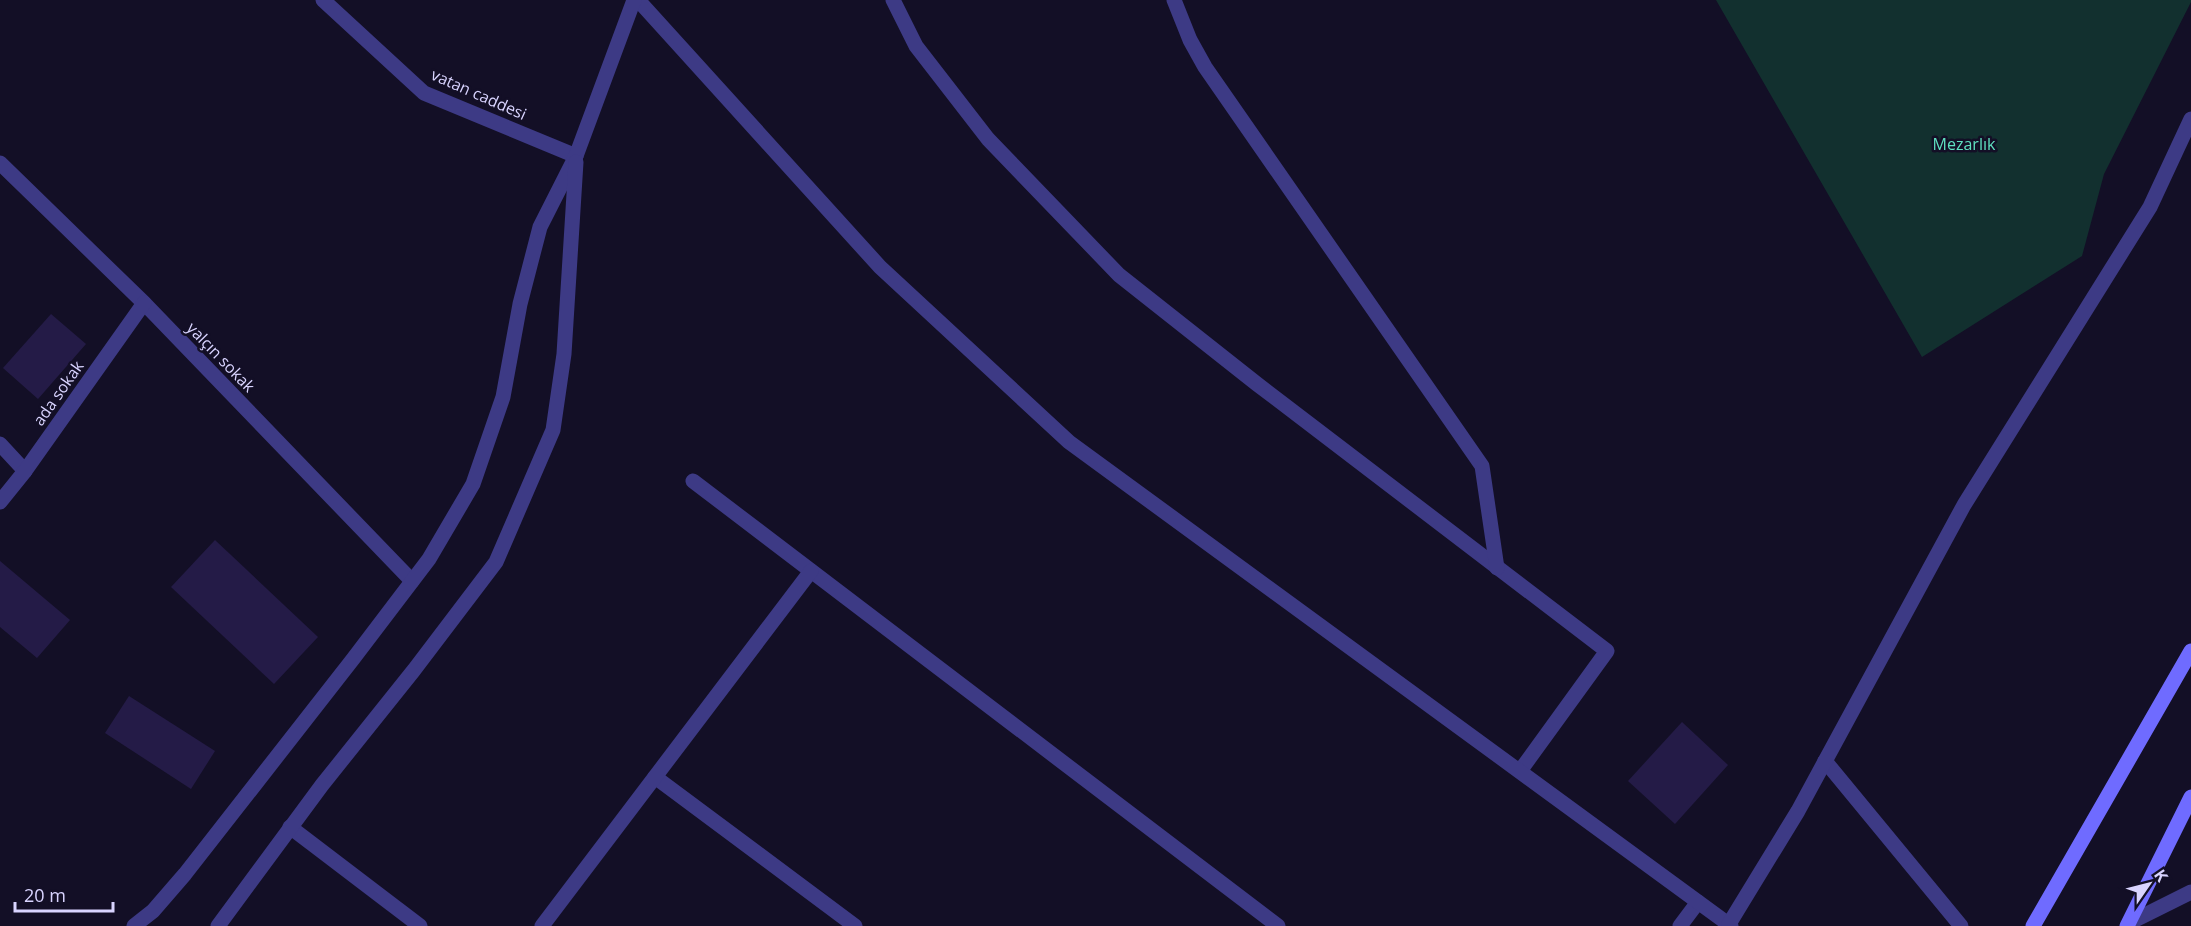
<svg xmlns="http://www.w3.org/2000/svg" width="2191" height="926" viewBox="0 0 2191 926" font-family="'Open Sans',sans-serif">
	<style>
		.green { fill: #12302f }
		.building { fill: #241b47 }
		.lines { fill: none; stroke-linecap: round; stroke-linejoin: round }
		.service { stroke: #3d3a85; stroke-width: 15 }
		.minor { stroke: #3d3a85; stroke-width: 15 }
		.tertiary { stroke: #3d3a85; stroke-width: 15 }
		.secondary { stroke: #6f6bff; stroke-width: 15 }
		.labels { text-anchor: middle; stroke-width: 5; stroke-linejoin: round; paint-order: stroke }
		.street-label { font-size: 16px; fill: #d9d4ff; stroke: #130f26 }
		.park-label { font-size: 16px; fill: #5fe0c0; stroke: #130f26 }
	</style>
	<rect width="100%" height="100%" fill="#130f26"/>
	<path class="green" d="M1716,0H2191V2L2104,174L2082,256L1922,357Z"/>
	<g class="building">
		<path d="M51,314L86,344L38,399L3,368Z"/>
		<path d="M215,540L318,637L274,684L171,587Z"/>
		<path d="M0,561L70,620L37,658L0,627Z"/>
		<path d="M129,696L215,751L191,789L105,733Z"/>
		<path d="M1682,722L1728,765L1675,824L1628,781Z"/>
	</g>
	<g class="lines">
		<g class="service">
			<path d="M893,0L916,46L988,139L1119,275L1257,384L1607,651L1520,771"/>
			<path d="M1174,0L1190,40L1205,67L1482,466L1497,568"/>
			<path d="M693,481L1278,926"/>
			<path d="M1825,761L1961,926"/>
			<path d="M655,777L855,926"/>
			<path d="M290,827L420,926"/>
			<path d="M542,926L811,571"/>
			<path d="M1680,926L1698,902"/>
		</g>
		<g class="minor">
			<path d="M323,0L424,93L576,156"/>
			<path d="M638,0L880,267L1069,442L1731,926"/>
			<path d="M0,163L144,303L412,581"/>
			<path d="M0,444L25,471"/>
			<path d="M0,502L25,471L144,303"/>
			<path d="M2129,923L2191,892"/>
			<path d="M1729,924L1798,811L1964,505L2150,207L2191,119"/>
		</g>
		<g class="tertiary">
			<path d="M134,926L153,911L185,874L353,659L429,559L473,484L503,397L520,304L540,227L576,156L634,0"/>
			<path d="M218,926L322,785L414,670L496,562L553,430L564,354L576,162"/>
		</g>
		<g class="secondary">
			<path d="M2033,926L2191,651"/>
			<path d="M2127,926L2191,797"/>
		</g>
	</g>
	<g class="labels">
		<g class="street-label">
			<text transform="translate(479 94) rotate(24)" y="6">vatan caddesi</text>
			<text transform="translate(221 357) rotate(46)" y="6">yalçın sokak</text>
			<text transform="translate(58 393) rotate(-55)" y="6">ada sokak</text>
		</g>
		<g class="park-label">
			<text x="1964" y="150">Mezarlık</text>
		</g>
	</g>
	<g transform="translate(2149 884) rotate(55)" stroke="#130f26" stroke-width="4.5" paint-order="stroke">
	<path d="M0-4.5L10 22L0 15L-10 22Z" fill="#d9d4ff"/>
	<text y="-9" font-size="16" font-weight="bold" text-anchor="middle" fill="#d9d4ff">K</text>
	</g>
	<path d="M15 902v9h98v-9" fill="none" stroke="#d9d4ff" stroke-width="3"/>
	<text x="24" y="902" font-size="18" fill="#d9d4ff" stroke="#130f26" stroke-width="4.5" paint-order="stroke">20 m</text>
</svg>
